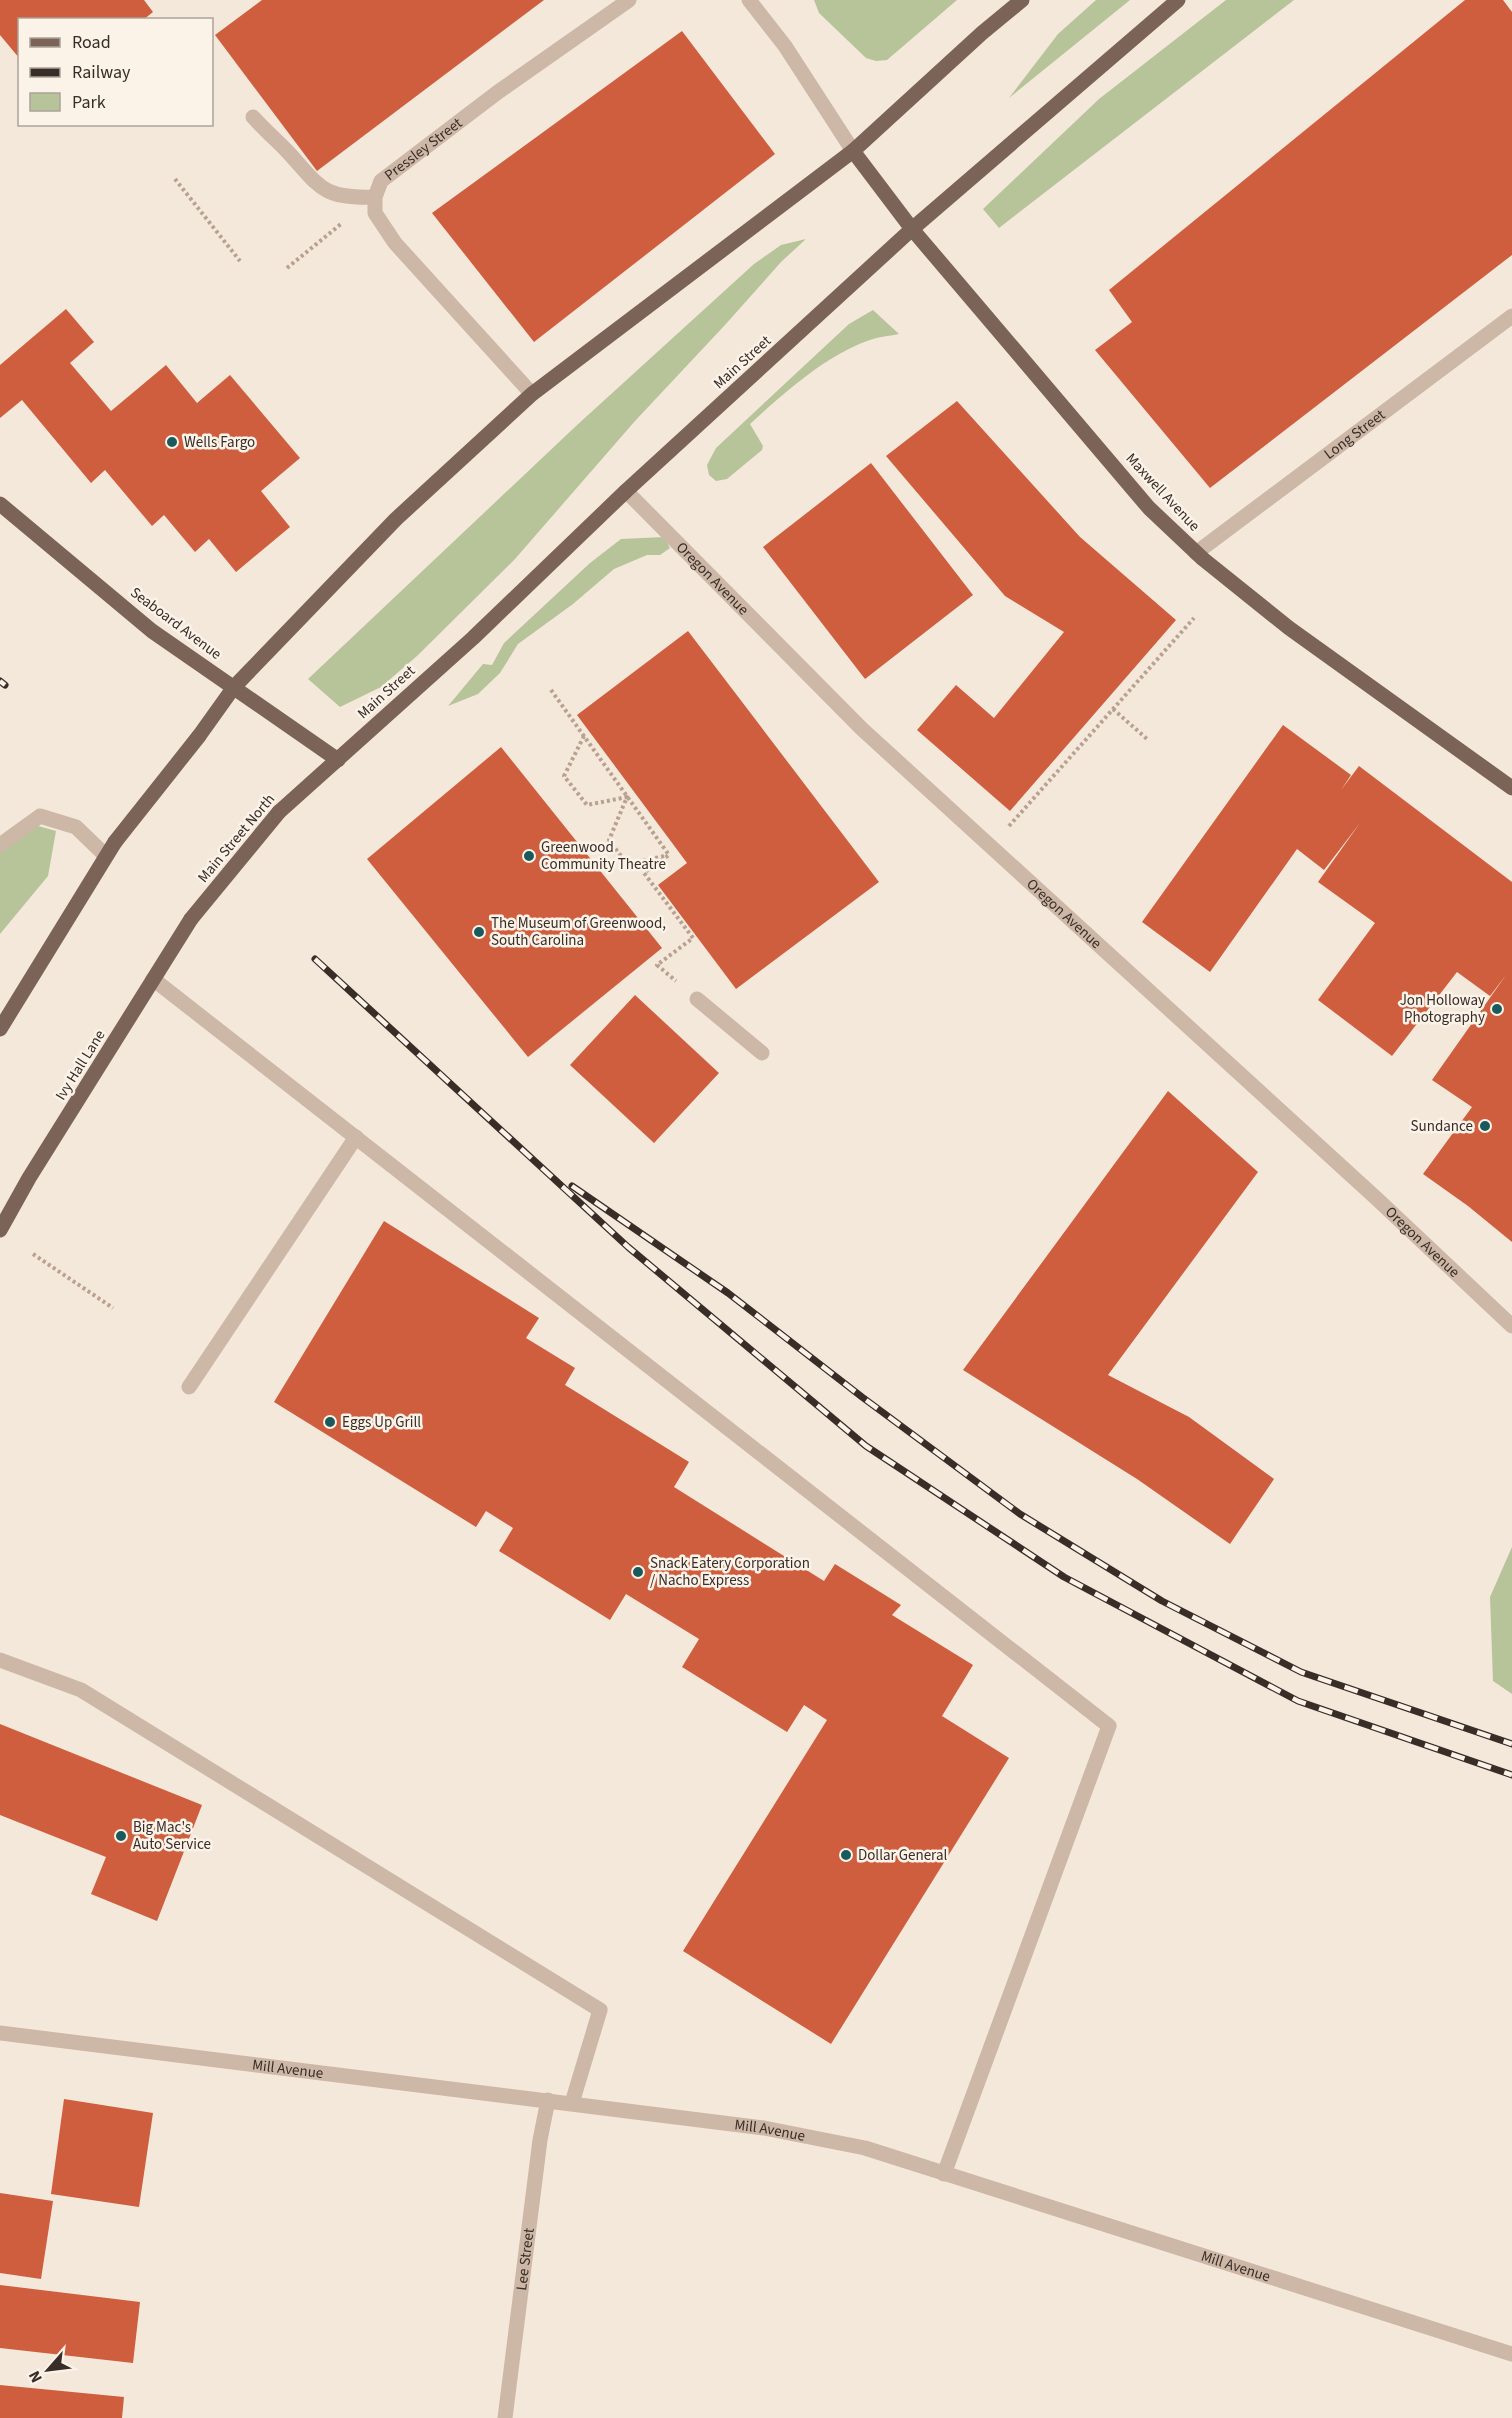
<svg xmlns="http://www.w3.org/2000/svg" width="1512" height="2418" viewBox="0 0 1512 2418" font-family="'Source Sans 3',sans-serif">
	<style>
		.green { fill: #b7c49a }
		.building { fill: #cf5e3f }
		.lines { fill: none; stroke-linecap: round; stroke-linejoin: round }
		.path { stroke: #b9a190; stroke-width: 4; stroke-dasharray: 3 3; stroke-linecap: butt }
		.minor { stroke: #cdb7a6; stroke-width: 15 }
		.major { stroke: #7c6358; stroke-width: 15 }
		.rail-casing { stroke: #392d28; stroke-width: 7 }
		.rail { stroke: #fbf2e8; stroke-width: 4.5; stroke-dasharray: 14; stroke-linecap: butt }
		.major-bridge { stroke: #7c6358; stroke-width: 15 }
		.poi-dot { fill: #1a5a5d; stroke: #fbf2e8; stroke-width: 2 }
		.labels { text-anchor: middle; stroke-width: 5; stroke-linejoin: round; paint-order: stroke }
		.street-label { font-size: 15px; fill: #392d28; stroke: #fbf2e8 }
		.poi-label { font-size: 15px; fill: #392d28; stroke: #fbf2e8; text-anchor: start }
	</style>
	<rect width="100%" height="100%" fill="#f4e8db"/>
	<g class="green">
		<path d="M814,0H957L887,60L876,61L866,58L819,13Z"/>
		<path d="M1096,0H1130L1009,98L1058,34Z"/>
		<path d="M1226,0H1294L999,228L983,209L1099,99Z"/>
		<path d="M806,239L781,262L725,325L635,421L515,559L417,656L381,687L340,707L308,679L576,426L754,264L781,245Z"/>
		<path d="M873,310L899,334C889,336 877,337 867,341C824,357 784,393 750,424L763,446L762,450L727,479L716,481L709,475L707,465L716,448L849,324Z"/>
		<path d="M664,537L670,548L660,555H647L614,569L573,604L518,644L500,673L478,694L448,706L483,664L492,665L504,643L590,563L621,539Z"/>
		<path d="M24,822L56,831L48,876L0,934V844Z"/>
		<path d="M1512,1547V1694L1493,1681L1490,1597Z"/>
	</g>
	<g class="building">
		<path d="M0,0H144L153,12L143,20H20V59L0,35Z"/>
		<path d="M262,0H544L317,171L215,35Z"/>
		<path d="M1465,0H1503L1512,12V255L1210,488L1095,350L1132,322L1109,290Z"/>
		<path d="M682,31L775,154L534,342L432,213Z"/>
		<path d="M66,309L94,342L70,363L111,411L166,365L197,403L230,375L300,458L261,491L290,527L236,572L209,539L195,552L164,515L152,526L105,470L91,483L22,400L0,418V365Z"/>
		<path d="M957,401L1080,537L1176,620L1010,811L917,730L956,685L994,718L1064,632L1005,596L886,456Z"/>
		<path d="M871,463L973,595L865,679L763,547Z"/>
		<path d="M688,631L879,882L736,989L658,885L687,863L577,715Z"/>
		<path d="M1283,725L1351,775L1341,790L1359,766L1512,882V1242L1468,1206L1423,1174L1472,1107L1432,1080L1506,975L1490,996L1457,972L1392,1056L1318,1000L1375,923L1318,882L1360,823L1324,870L1297,849L1210,972L1142,922Z"/>
		<path d="M501,747L662,948L528,1057L367,859Z"/>
		<path d="M635,995L719,1073L654,1143L570,1065Z"/>
		<path d="M1168,1091L1258,1172L1108,1375L1189,1417L1274,1479L1230,1544L1137,1479L963,1370Z"/>
		<path d="M384,1221L539,1318L526,1338L575,1368L565,1385L689,1462L674,1487L824,1581L835,1564L901,1605L892,1615L973,1665L942,1716L1009,1758L831,2044L683,1951L827,1720L804,1705L787,1732L682,1667L699,1639L626,1594L610,1620L499,1551L513,1528L486,1511L476,1527L274,1402Z"/>
		<path d="M0,1724L202,1805L157,1921L91,1894L106,1857L0,1815Z"/>
		<path d="M64,2099L153,2113L139,2207L51,2194Z"/>
		<path d="M0,2193L53,2201L41,2279L0,2273Z"/>
		<path d="M0,2285L140,2302L133,2363L0,2348Z"/>
		<path d="M0,2385L124,2397L122,2418H0Z"/>
	</g>
	<g class="lines">
		<g class="path">
			<path d="M175,179L240,261"/>
			<path d="M287,268L341,224"/>
			<path d="M551,690L669,855L644,873L693,938L657,965L676,981"/>
			<path d="M1113,709L1147,739"/>
			<path d="M584,736L564,776L587,805L627,797L609,840L627,864L665,856"/>
			<path d="M1009,826L1194,618"/>
			<path d="M33,1254L113,1308"/>
		</g>
		<g class="minor">
			<path d="M749,0L785,46L853,151"/>
			<path d="M253,117C264,129 275,139 286,150C320,186 320,199 375,197"/>
			<path id="s1" d="M532,394L395,243L375,213V197L381,181L498,92L629,0"/>
			<path id="s2" d="M626,491L862,729L1376,1198L1512,1326"/>
			<path id="s3" d="M1196,553L1512,316"/>
			<path d="M0,845L40,816L76,827L106,856"/>
			<path d="M153,979L1109,1726L944,2174"/>
			<path d="M697,999L762,1053"/>
			<path d="M189,1387L356,1137"/>
			<path d="M0,1660L81,1690L600,2010L572,2103"/>
			<path id="s4" d="M0,2033L764,2128L865,2148L1512,2354"/>
			<path id="s5" d="M505,2418L540,2140L548,2100"/>
		</g>
		<g class="major">
			<path d="M853,151L912,229L1149,508L1203,559L1289,628L1512,788"/>
			<path d="M0,504L152,631L338,760"/>
			<path d="M199,736L234,687L396,519L532,394L853,151L982,33L1022,0"/>
			<path d="M279,812L473,638L626,491L912,229L1178,0"/>
			<path d="M0,1029L115,842"/>
			<path d="M0,1230L29,1178L191,919"/>
		</g>
		<g class="rail-casing">
			<g id="rail">
				<path d="M0,681L5,685"/>
				<path d="M315,959L628,1247L866,1446L1064,1577L1298,1701L1512,1775"/>
				<path d="M572,1186L728,1293L862,1397L1020,1514L1162,1601L1301,1672L1512,1744"/>
			</g>
		</g>
		<use href="#rail" class="rail"/>
		<g class="major-bridge">
			<path d="M115,842L199,736"/>
			<path d="M191,919L279,812"/>
		</g>
	</g>
	<g class="poi-dot">
		<circle cx="172" cy="442" r="6"/>
		<circle cx="529" cy="856" r="6"/>
		<circle cx="479" cy="932" r="6"/>
		<circle cx="1497" cy="1009" r="6"/>
		<circle cx="1485" cy="1126" r="6"/>
		<circle cx="330" cy="1422" r="6"/>
		<circle cx="638" cy="1572" r="6"/>
		<circle cx="121" cy="1836" r="6"/>
		<circle cx="846" cy="1855" r="6"/>
	</g>
	<g class="labels">
		<g class="street-label">
			<text dy="5" stroke="none"><textPath href="#s1" startOffset="326">Pressley Street</textPath></text>
			<text transform="translate(742 362) rotate(-42)" y="5">Main Street</text>
			<text dy="5" stroke="none"><textPath href="#s3" startOffset="198">Long Street</textPath></text>
			<text transform="translate(1163 492) rotate(47)" y="5">Maxwell Avenue</text>
			<text dy="5" stroke="none"><textPath href="#s2" startOffset="123">Oregon Avenue</textPath></text>
			<text transform="translate(176 623) rotate(37)" y="5">Seaboard Avenue</text>
			<text transform="translate(386 692) rotate(-42)" y="5">Main Street</text>
			<text transform="translate(236 838) rotate(-50)" y="5">Main Street North</text>
			<text dy="5" stroke="none"><textPath href="#s2" startOffset="609">Oregon Avenue</textPath></text>
			<text transform="translate(80 1065) rotate(-58)" y="5">Ivy Hall Lane</text>
			<text dy="5" stroke="none"><textPath href="#s2" startOffset="1095">Oregon Avenue</textPath></text>
			<text dy="5" stroke="none"><textPath href="#s4" startOffset="290">Mill Avenue</textPath></text>
			<text dy="5" stroke="none"><textPath href="#s4" startOffset="776">Mill Avenue</textPath></text>
			<text dy="5" stroke="none"><textPath href="#s5" startOffset="160">Lee Street</textPath></text>
			<text dy="5" stroke="none"><textPath href="#s4" startOffset="1262">Mill Avenue</textPath></text>
		</g>
		<g class="poi-label">
			<text x="184" y="447">Wells Fargo</text>
			<text x="541" y="852">Greenwood<tspan x="541" dy="17">Community Theatre</tspan></text>
			<text x="491" y="928">The Museum of Greenwood,<tspan x="491" dy="17">South Carolina</tspan></text>
			<text x="1485" y="1005" text-anchor="end">Jon Holloway<tspan x="1485" dy="17">Photography</tspan></text>
			<text x="1473" y="1131" text-anchor="end">Sundance</text>
			<text x="342" y="1427">Eggs Up Grill</text>
			<text x="650" y="1568">Snack Eatery Corporation<tspan x="650" dy="17">/ Nacho Express</tspan></text>
			<text x="133" y="1832">Big Mac's<tspan x="133" dy="17">Auto Service</tspan></text>
			<text x="858" y="1860">Dollar General</text>
		</g>
	</g>
	<rect x="18" y="18" width="195" height="108" fill="#fbf2e8" stroke="#ada39b" stroke-width="1.5"/>
	<rect x="30" y="38" width="30" height="9" fill="#7c6358" stroke="#ada39b" stroke-width="1.5"/>
	<text x="72" y="48" font-size="18" fill="#392d28">Road</text>
	<rect x="30" y="68" width="30" height="9" fill="#392d28" stroke="#ada39b" stroke-width="1.5"/>
	<text x="72" y="78" font-size="18" fill="#392d28">Railway</text>
	<rect x="30" y="93" width="30" height="18" fill="#b7c49a" stroke="#ada39b" stroke-width="1.5"/>
	<text x="72" y="108" font-size="18" fill="#392d28">Park</text>
	<g transform="translate(48 2370) rotate(242)" stroke="#fbf2e8" stroke-width="4.5" paint-order="stroke">
	<path d="M0-4.5L10 22L0 15L-10 22Z" fill="#392d28"/>
	<text y="-9" font-size="16" font-weight="bold" text-anchor="middle" fill="#392d28">N</text>
	</g>
</svg>
